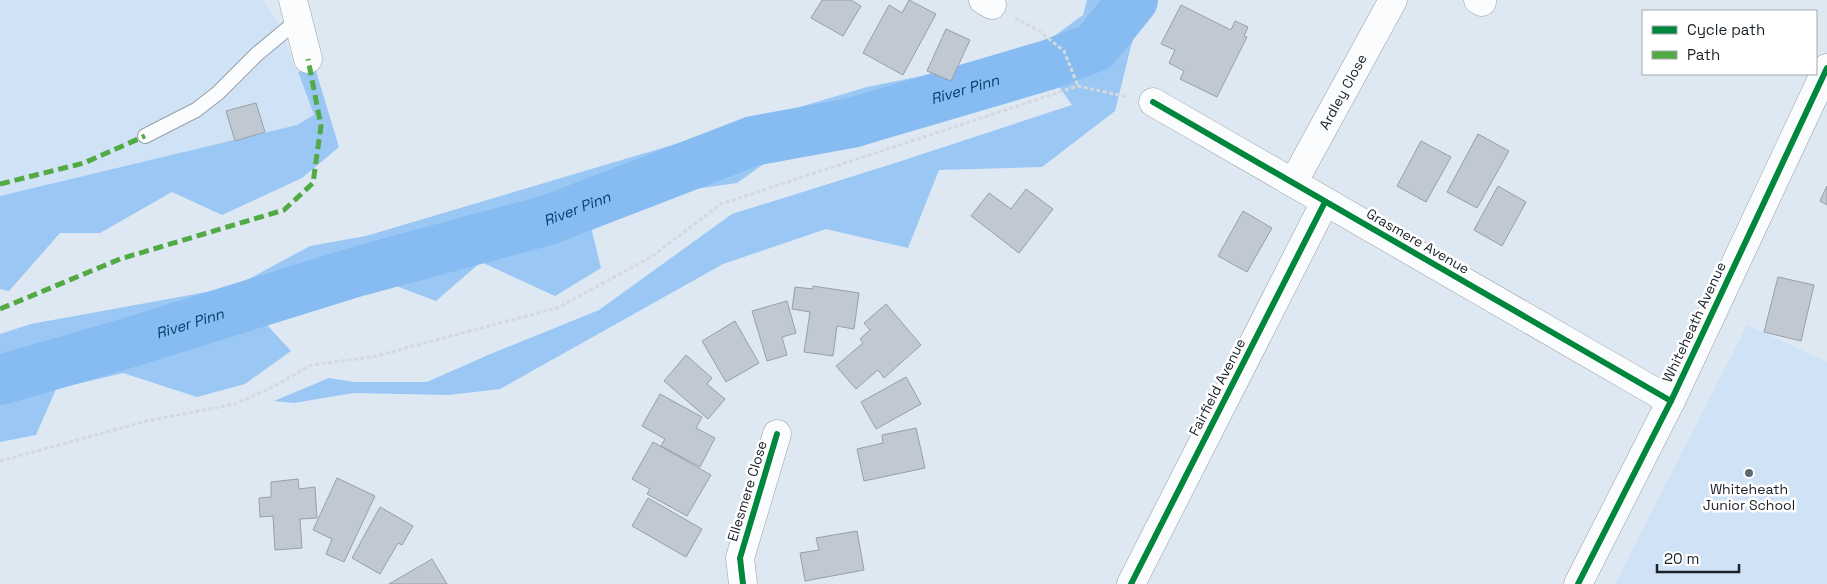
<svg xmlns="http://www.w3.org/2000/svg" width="1827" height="584" viewBox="0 0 1827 584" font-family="'Space Grotesk',sans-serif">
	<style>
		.built { fill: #d0e2f5 }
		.forest { fill: #9ac7f4 }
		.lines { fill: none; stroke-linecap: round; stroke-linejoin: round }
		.river { stroke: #86bcf2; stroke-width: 50 }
		.building { fill: #c0c9d1; stroke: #979fa8 }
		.lane-casing { stroke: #98a0a8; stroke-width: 16 }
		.street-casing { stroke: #98a0a8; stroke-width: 29 }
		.path { stroke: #d5d9db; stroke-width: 3; stroke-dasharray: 4 2.5; stroke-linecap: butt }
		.lane { stroke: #fafcfd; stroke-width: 14 }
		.street { stroke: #fafcfd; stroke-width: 28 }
		.quiet { stroke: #52aa44; stroke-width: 5; stroke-dasharray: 10 5; stroke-linecap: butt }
		.cycleway-casing { stroke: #fff; stroke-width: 9 }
		.cycleway { stroke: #00873e; stroke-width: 6 }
		.poi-dot { fill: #5e676f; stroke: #fff; stroke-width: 2 }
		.labels { text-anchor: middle; stroke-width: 5; stroke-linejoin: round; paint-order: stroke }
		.street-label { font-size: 14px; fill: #1a2128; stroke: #fff }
		.poi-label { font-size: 14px; fill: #1a2128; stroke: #fff }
		.water-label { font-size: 15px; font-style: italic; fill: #063e6b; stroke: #fff }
	</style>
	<rect width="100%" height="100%" fill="#dde8f3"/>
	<g class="built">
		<path d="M0,0H263L278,23L314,116L297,125L0,196Z"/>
		<path d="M1747,325L1827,362V584H1615Z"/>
	</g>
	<g class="forest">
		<path d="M1087,0H1147L1131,46L1115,111L1042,167L939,170L908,248L826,229L723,264L500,389L449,395L353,393L294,403L274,401L329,378L354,382H427L488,355L599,310L732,214L892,164L1072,105L1056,82L859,147L765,163L737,183L660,194L589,219L601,268L555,296L481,262L436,301L388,283L267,325L291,351L245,384L197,397L123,373L56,389L36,435L0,442V334L31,324L234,287L310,246L366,236L867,87L976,65L1046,42L1083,15Z"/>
		<path d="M315,68L339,147L302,178L222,215L172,192L100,233H60L9,291L0,289V196L297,125L314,115L298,72Z"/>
	</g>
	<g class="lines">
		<path class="river" id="s1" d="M0,380L121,345L359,271L548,220L753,141L851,123L1048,65L1095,47L1133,0"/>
	</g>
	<g class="building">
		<path d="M822,0H851L861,6L843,36L811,18Z"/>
		<path d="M909,0L936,14L903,75L863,53L889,5L902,13Z"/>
		<path d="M1181,5L1231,30L1235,21L1248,27L1244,36L1247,37L1217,97L1180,79L1184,71L1169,63L1175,50L1161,44Z"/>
		<path d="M946,29L970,40L951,81L927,71Z"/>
		<path d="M256,103L265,132L235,141L226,111Z"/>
		<path d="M1478,134L1509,151L1477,208L1447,192Z"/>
		<path d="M1421,141L1451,157L1426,202L1397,186Z"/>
		<path d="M1498,186L1526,202L1502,246L1474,230Z"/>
		<path d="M1827,186V205L1820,201Z"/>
		<path d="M1026,189L1053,209L1019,253L971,216L989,193L1011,209Z"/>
		<path d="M1243,211L1272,228L1247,272L1218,256Z"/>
		<path d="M1778,277L1814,285L1801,341L1764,332Z"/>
		<path d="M813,286L859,293L854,329L837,326L833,356L804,352L810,312L792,309L795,287L813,289Z"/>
		<path d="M787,301L796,333L782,337L787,355L767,361L752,311Z"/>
		<path d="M886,304L921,345L884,378L878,370L856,389L836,366L863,343L860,339L870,330L864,323Z"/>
		<path d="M735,321L759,363L726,382L702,341Z"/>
		<path d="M686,355L712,378L707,384L725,399L708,419L664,381Z"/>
		<path d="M906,377L921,404L876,429L861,402Z"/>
		<path d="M660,394L702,417L696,428L715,438L700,467L661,446L665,439L642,426Z"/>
		<path d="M916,428L925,468L864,481L857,449L883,443L882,435Z"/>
		<path d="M653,442L711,475L687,516L647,494L650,489L632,479Z"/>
		<path d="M337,478L375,496L344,562L326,554L332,539L313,530Z"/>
		<path d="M298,479L299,489L315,487L317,518L300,519L302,548L275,550L273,516L260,517L259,498L271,497V482Z"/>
		<path d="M648,498L702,529L686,557L632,526Z"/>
		<path d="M380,507L413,526L402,545L398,543L380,574L352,558Z"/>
		<path d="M857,531L864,570L805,581L800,553L819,550L816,538Z"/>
		<path d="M432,559L447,584H389Z"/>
	</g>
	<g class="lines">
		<g class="lane-casing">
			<path id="lane" d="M145,136L196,110L218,93L257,54L298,20"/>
		</g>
		<g class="street-casing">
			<g id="street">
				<path d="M293,0L308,59"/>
				<path d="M983,0L992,5"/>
				<path d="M1478,0L1482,2"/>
				<path d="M1153,102L1671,401"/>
				<path id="s2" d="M1293,183L1393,0"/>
				<path d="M743,584L740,558L777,434"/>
				<path d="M1131,584L1325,202"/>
				<path d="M1578,584L1671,401L1827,68"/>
			</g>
		</g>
		<g class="path">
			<path d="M1015,18L1039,31L1064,51L1078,86"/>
			<path d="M0,461L147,421L235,404L269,389L311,365L372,357L557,308L651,257L721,204L1078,86L1128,97"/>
		</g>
		<use href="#lane" class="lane"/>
		<use href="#street" class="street"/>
		<g class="quiet">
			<path d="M0,184L84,163L145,136"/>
			<path d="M0,309L120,259L284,210L313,183L321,126L308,59"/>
		</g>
		<g class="cycleway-casing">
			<g id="cycleway">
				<path d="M1153,102L1671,401"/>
				<path d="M743,584L740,558L777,434"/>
				<path d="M1131,584L1325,202"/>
				<path d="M1578,584L1671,401L1827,68"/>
			</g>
		</g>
		<use href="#cycleway" class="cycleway"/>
	</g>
	<circle class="poi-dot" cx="1749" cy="473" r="5"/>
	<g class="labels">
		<g class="street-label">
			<text dy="5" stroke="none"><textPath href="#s2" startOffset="104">Ardley Close</textPath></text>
			<text transform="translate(1418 241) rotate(30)" y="5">Grasmere Avenue</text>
			<text transform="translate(1694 322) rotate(-65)" y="5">Whiteheath Avenue</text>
			<text transform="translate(1217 387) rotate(-63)" y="5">Fairfield Avenue</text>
			<text transform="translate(747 491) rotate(-73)" y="5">Ellesmere Close</text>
		</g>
		<g class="poi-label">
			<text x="1749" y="494">Whiteheath<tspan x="1749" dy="16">Junior School</tspan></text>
		</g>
		<g class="water-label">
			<text dy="5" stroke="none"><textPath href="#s1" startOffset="1009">River Pinn</textPath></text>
			<text dy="5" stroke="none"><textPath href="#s1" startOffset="602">River Pinn</textPath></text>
			<text dy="5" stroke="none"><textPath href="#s1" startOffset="198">River Pinn</textPath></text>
		</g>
	</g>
	<rect x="1642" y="10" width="175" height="65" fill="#ffffff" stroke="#a3a6a9"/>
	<rect x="1652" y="26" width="25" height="8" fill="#00873e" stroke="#a3a6a9"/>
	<text x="1687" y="35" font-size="15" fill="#1a2128">Cycle path</text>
	<rect x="1652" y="51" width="25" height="8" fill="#52aa44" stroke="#a3a6a9"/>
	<text x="1687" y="60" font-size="15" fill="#1a2128">Path</text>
	<path d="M1657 564v8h82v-8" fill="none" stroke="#1a2128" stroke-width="2.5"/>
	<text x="1664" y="564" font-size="15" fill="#1a2128" stroke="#ffffff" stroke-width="4" paint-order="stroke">20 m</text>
</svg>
